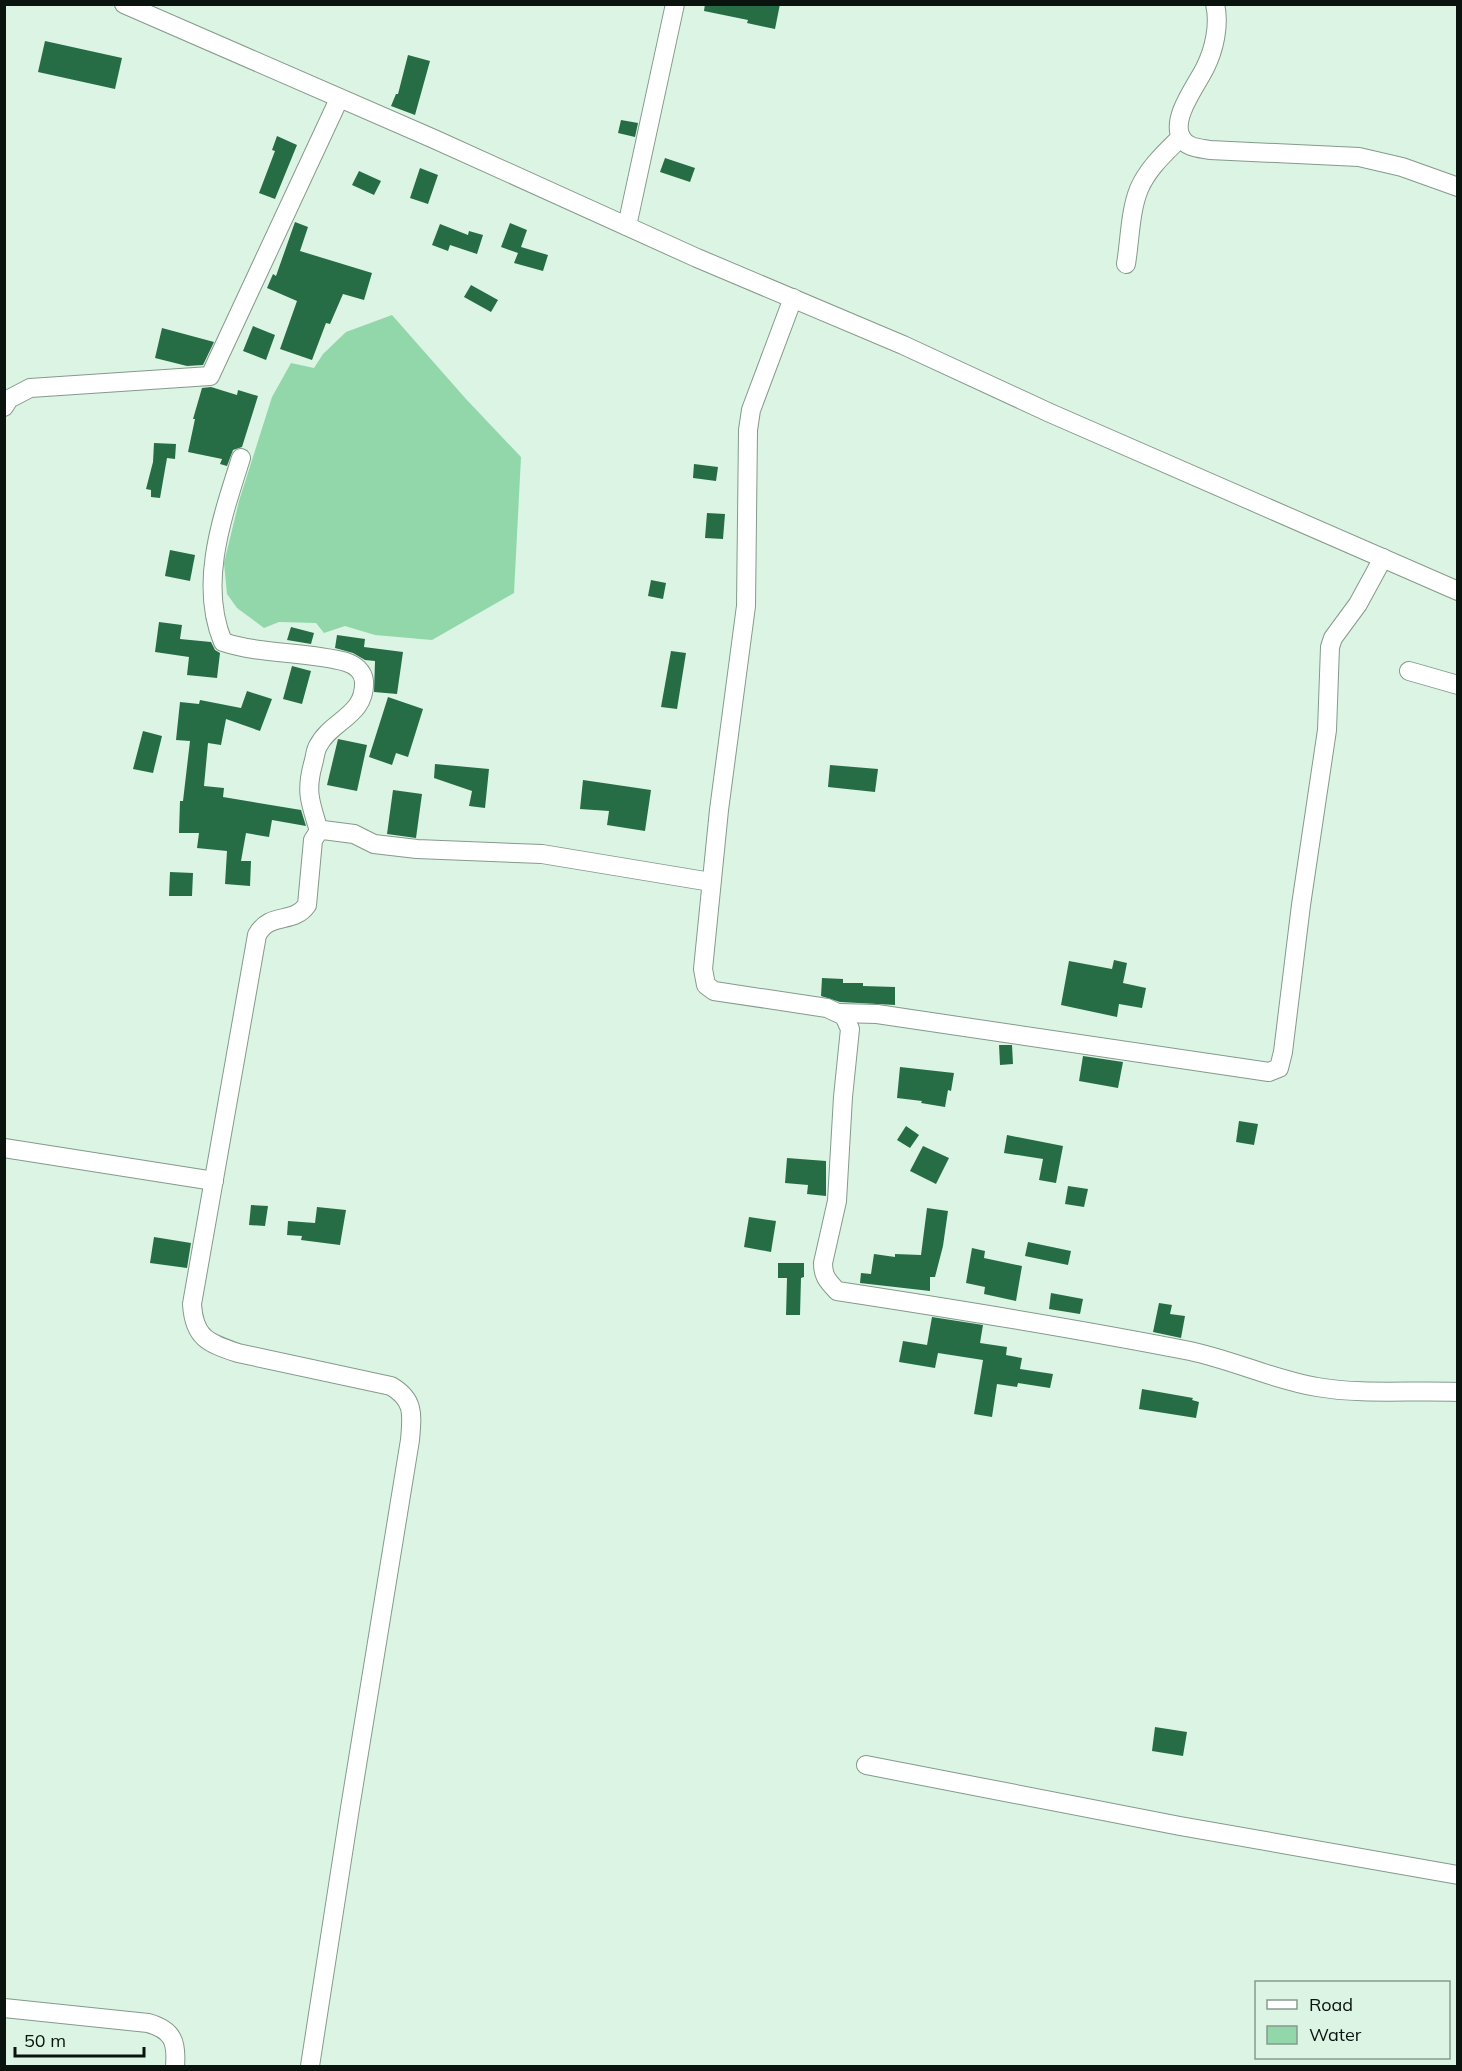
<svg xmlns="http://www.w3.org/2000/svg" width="1462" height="2071" viewBox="0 0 1462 2071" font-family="Mulish,sans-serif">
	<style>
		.water { fill: #91d7aa }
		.building { fill: #266d46 }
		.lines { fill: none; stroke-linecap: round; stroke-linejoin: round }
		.minor-casing { stroke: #849a8b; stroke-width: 20 }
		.minor { stroke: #fff; stroke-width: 18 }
	</style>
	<rect width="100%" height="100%" fill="#dcf4e3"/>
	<path class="water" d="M392,315L466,399L521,457L514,593L432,640L375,635L345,626L324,633L316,623L279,622L264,628L237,608L227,594L224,563L239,501L272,397L291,363L314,368L323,354L346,332Z"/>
	<g class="building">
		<path d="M705,4H780L775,29L747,23L748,20L704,11Z"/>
		<path d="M45,41L122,58L115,89L38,72Z"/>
		<path d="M408,55L430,61L415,115L391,106L396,94H398Z"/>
		<path d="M621,120L638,123L635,137L618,133Z"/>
		<path d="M277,136L297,145L275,199L259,193L275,151L272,150Z"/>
		<path d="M665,158L695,168L690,182L660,172Z"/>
		<path d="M420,168L438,175L428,204L410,198Z"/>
		<path d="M359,171L381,181L374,195L352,185Z"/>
		<path d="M295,222L308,227L300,251L372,273L364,300L343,294L330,324L326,323L312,360L280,349L297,301L267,288L273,274L276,276Z"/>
		<path d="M510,223L527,230L521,247L548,255L543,271L514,263L518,253L501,247Z"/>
		<path d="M440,224L468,235L469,231L483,235L477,254L450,245L448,251L432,245Z"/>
		<path d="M471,285L498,300L491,312L464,297Z"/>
		<path d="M253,326L275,335L266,360L243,351Z"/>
		<path d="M162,328L214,342L203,365L187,366L155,358Z"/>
		<path d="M211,387L237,395L238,390L258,396L242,447L233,450L227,466L220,464L222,459L188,452L195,419H193L202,388Z"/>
		<path d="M154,443L176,444L175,459L167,458L160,498L151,497V490L146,489L153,462Z"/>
		<path d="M694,464L718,467L716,481L693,478Z"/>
		<path d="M707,513L725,514L723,539L705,538Z"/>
		<path d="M170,550L195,555L190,581L165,576Z"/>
		<path d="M651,580L666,583L663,599L648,596Z"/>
		<path d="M159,622L182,625L180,639L211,642L215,650L220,653L217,678L187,675L189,657L155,652Z"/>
		<path d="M291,627L314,633L311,644L287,640Z"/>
		<path d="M337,635L365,639L364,647L403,652L397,694L374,692L375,661L365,660L353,653L335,648Z"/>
		<path d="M671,651L686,653L677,709L661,707Z"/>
		<path d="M292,666L311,671L302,704L283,699Z"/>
		<path d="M247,691L272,699L260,731L226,719L221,745L208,743L204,786L224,788L223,797L301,810L306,826L272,820L269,837L246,833L241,861H251L250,886L225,884L227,851L197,848L199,833H179L180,801H183L190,741L176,740L180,702L199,704L200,700L241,708Z"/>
		<path d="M388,697L423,709L408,757L396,753L392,765L369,757Z"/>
		<path d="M143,731L162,736L153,773L133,769Z"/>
		<path d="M338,739L367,745L357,791L327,785Z"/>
		<path d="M435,764L489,769L485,808L469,806L472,791L434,778Z"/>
		<path d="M830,765L878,769L875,792L828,787Z"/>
		<path d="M583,780L651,790L645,831L607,825L609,811L580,809Z"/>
		<path d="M393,790L422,794L416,838L387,834Z"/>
		<path d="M170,872L193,873L192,896H169Z"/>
		<path d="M1114,960L1127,963L1123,983L1146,988L1142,1008L1119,1004L1117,1017L1061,1005L1069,961L1112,969Z"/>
		<path d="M822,978L843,979V983H863V986L895,987V1005L840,1002L821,996Z"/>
		<path d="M999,1045H1012L1013,1064L1000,1065Z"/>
		<path d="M1083,1056L1123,1062L1118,1088L1079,1081Z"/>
		<path d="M900,1067L954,1073L951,1091L948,1090L945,1107L921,1103L922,1101L897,1098Z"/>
		<path d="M1239,1121L1258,1124L1254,1145L1236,1142Z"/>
		<path d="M906,1126L919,1135L910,1148L897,1140Z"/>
		<path d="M1007,1135L1063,1146L1056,1183L1039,1180L1043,1159L1004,1153Z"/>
		<path d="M923,1146L949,1158L936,1184L910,1171Z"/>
		<path d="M787,1158L826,1161V1196L807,1194L808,1185L785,1183Z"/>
		<path d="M1068,1186L1088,1189L1084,1207L1065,1204Z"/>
		<path d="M251,1205L268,1206L265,1226L249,1225Z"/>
		<path d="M317,1207L346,1210L340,1245L301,1240L302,1236L287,1235L288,1221L315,1223Z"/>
		<path d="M927,1208L948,1211L943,1246L935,1277H930V1291L860,1283L861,1273L871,1274L874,1254L895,1257V1254L921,1255Z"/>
		<path d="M749,1217L776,1221L771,1252L744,1247Z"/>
		<path d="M154,1237L191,1243L187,1268L150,1263Z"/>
		<path d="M1028,1242L1071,1251L1068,1265L1025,1256Z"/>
		<path d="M972,1248L985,1251L984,1258L1022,1266L1016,1301L984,1294L985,1287L966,1283Z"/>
		<path d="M778,1263H804V1277L801,1278L800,1315H786L787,1278H778Z"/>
		<path d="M1051,1293L1083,1299L1080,1314L1049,1309Z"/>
		<path d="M1159,1303L1172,1305L1170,1314L1185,1316L1181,1338L1153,1332Z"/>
		<path d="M932,1317L983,1325L980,1343L1007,1347L1006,1355L1022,1358L1020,1369L1053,1374L1050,1388L1018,1383L1017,1387L997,1384L992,1417L974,1414L983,1360L938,1353L935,1368L899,1362L903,1341L927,1345Z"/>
		<path d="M1142,1389L1193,1398L1192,1400L1199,1402L1196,1418L1139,1409Z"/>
		<path d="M1155,1727L1187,1732L1183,1756L1152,1751Z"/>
	</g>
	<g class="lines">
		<g class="minor-casing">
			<g id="minor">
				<path d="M124,4L434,139L697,258L903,345L1050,413L1458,591"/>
				<path d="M1215,4C1220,25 1214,50 1205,68C1196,86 1171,118 1181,137C1186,148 1200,148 1210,150L1359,157L1402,167L1458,187"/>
				<path d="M627,226L675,4"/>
				<path d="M1126,264C1130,240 1130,211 1139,189C1148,168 1165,153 1181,137"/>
				<path d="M793,298L751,410L748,430L746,606L719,810L703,969L706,985L714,991L827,1008L844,1016L850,1029L843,1097L837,1201L823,1263C823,1277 828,1281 837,1291C955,1309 1073,1328 1190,1351C1233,1360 1274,1380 1317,1387C1363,1395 1411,1390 1458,1392"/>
				<path d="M4,407L9,399L30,388L210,376L339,99"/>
				<path d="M241,458C223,515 198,583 223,642C263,655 306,651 346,662C355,665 363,671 364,681C366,716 331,720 318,746C315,751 315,758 313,764C305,793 311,804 319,831"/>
				<path d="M1409,671L1458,685"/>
				<path d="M839,1013L877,1014L1269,1072L1279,1068L1283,1052L1301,905L1327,730L1330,647L1333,638L1358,604L1383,558"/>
				<path d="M4,1148L214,1181"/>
				<path d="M866,1765L1180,1826L1458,1875"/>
				<path d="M4,2008L148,2023C173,2030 177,2042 175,2066"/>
				<path d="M310,2066L350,1808L410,1440C412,1415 415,1400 391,1386L238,1353C208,1343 194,1338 192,1304L257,935C270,911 293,925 307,905L313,840L319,831L323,830L354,834L374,844L417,849L542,854L711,882"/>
			</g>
		</g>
		<use href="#minor" class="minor"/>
	</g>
	<rect width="1462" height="2071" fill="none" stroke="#0b130e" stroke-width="12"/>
	<rect x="1255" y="1981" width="195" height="78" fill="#dcf4e3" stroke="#889a8e" stroke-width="1.5"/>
	<rect x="1267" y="2000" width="30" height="9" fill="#ffffff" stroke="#889a8e" stroke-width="1.5"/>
	<text x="1309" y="2011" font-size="18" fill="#0b130e">Road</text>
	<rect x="1267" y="2026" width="30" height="18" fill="#91d7aa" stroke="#889a8e" stroke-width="1.5"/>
	<text x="1309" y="2041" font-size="18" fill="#0b130e">Water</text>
	<path d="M15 2047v9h129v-9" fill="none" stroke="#0b130e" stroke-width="3"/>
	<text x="24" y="2047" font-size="18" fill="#0b130e" stroke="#dcf4e3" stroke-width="4.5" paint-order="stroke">50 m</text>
</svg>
